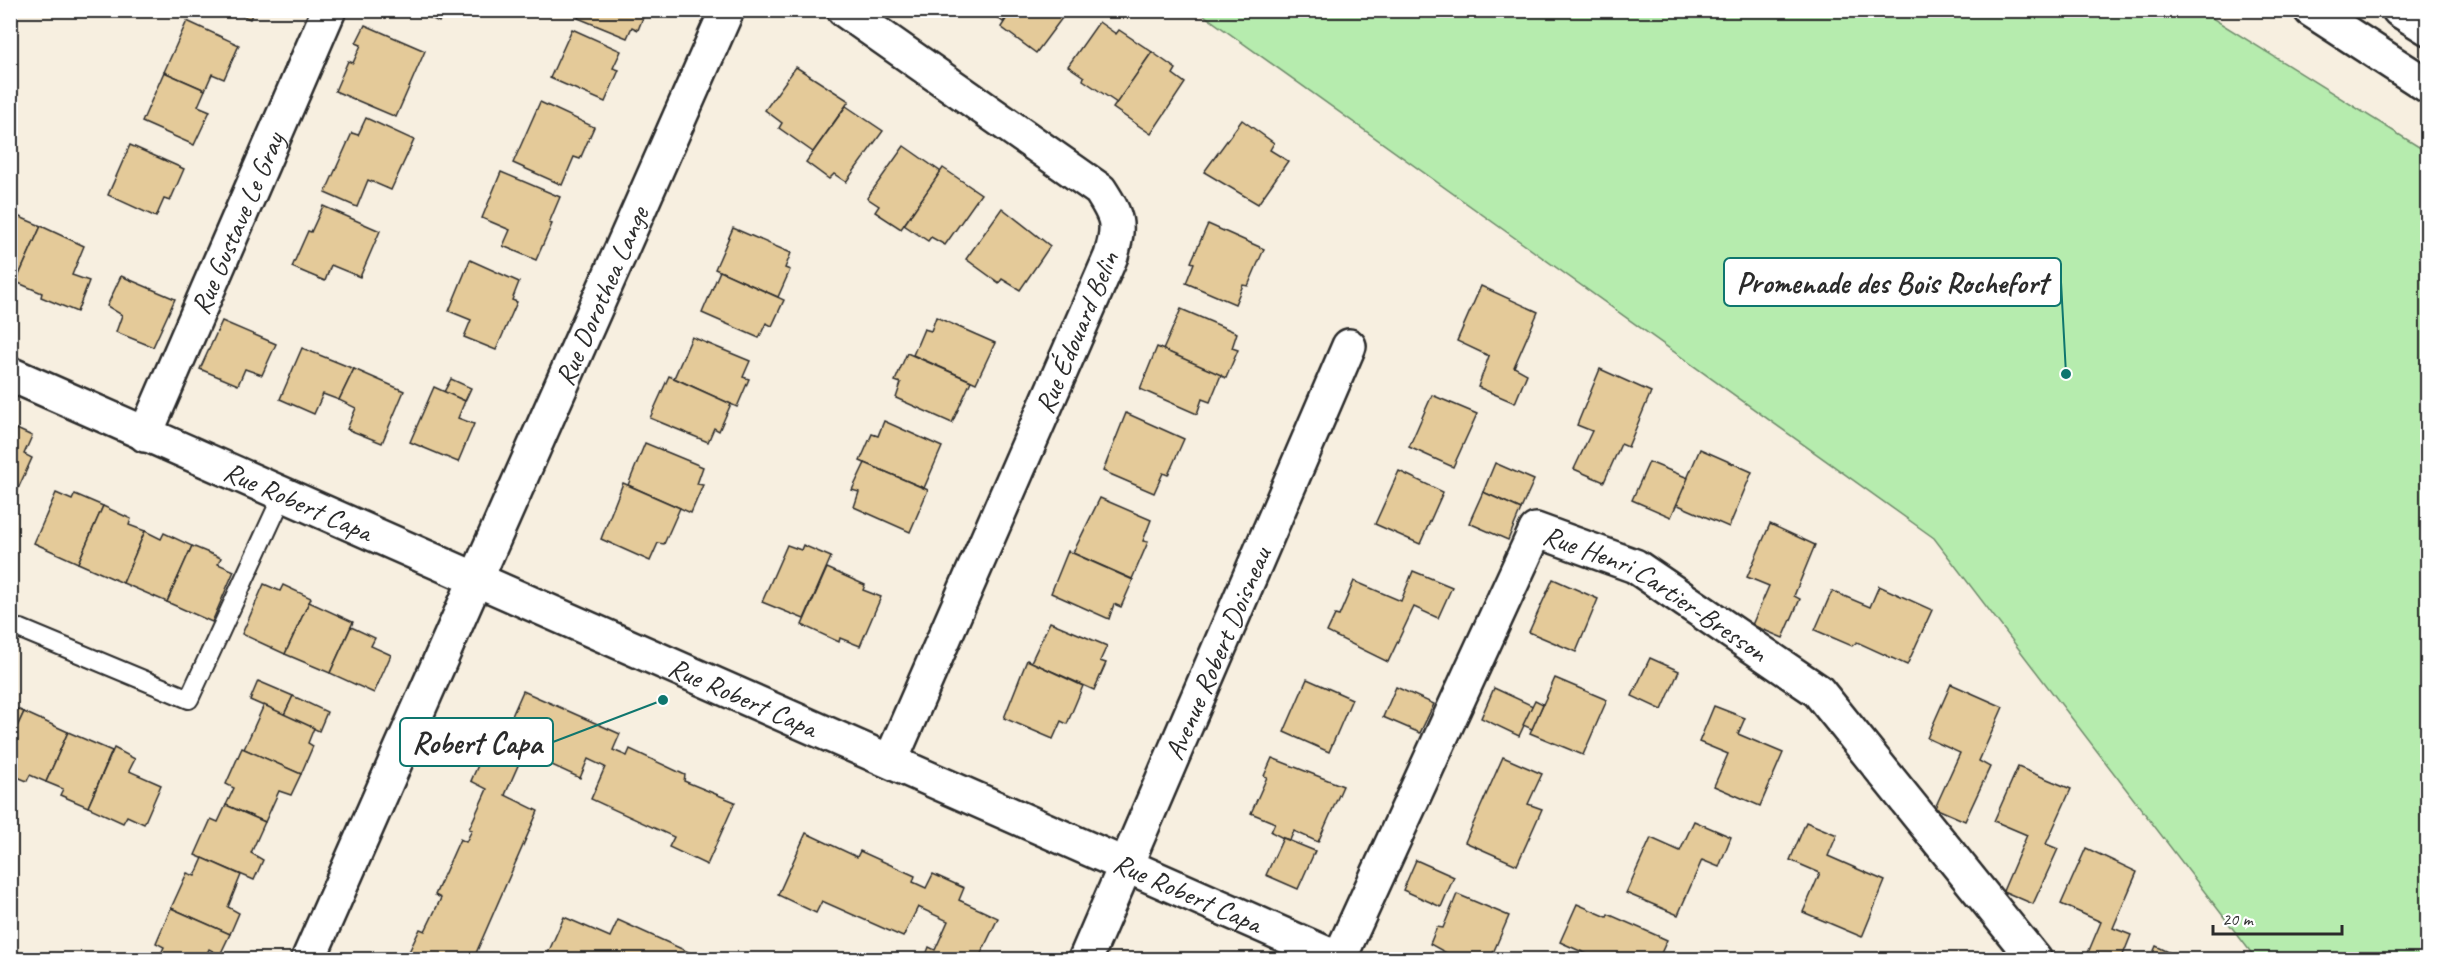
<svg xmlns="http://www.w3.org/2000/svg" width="2438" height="970" viewBox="0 0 2438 970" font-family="Caveat,sans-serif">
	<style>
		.green { fill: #b6ecae; stroke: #708c6c; stroke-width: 1.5 }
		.building { fill: #e4ca99; stroke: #2b2b2b; stroke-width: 1.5 }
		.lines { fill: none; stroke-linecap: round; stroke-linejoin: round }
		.lane-casing { stroke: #2b2b2b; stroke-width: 22 }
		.street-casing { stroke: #2b2b2b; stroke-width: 38 }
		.secondary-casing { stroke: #2b2b2b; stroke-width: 38 }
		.lane { stroke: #fff; stroke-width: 18 }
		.street { stroke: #fff; stroke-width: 33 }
		.secondary { stroke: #fff; stroke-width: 33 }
		.labels { text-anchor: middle; stroke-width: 4.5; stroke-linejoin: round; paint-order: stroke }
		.street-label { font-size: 28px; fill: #2b2b2b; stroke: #fff }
		.leader { fill: none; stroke: #0f766e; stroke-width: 2 }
		.callout-dot { fill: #0f766e; stroke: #fff; stroke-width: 2 }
		.callout { fill: #fff; stroke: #0f766e; stroke-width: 2 }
		.callout-label { font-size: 30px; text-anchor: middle; font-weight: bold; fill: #2b2b2b }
	</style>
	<rect width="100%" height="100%" fill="#f7efe0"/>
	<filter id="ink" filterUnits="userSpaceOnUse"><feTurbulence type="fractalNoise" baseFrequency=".0167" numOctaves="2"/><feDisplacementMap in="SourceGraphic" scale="12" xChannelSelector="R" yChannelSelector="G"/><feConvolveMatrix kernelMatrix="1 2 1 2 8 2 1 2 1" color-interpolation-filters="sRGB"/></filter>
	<g filter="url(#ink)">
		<path class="green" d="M1198,11H2201L2427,152V959H2256L1934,538Z"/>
		<g class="building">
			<path d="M229,10H254L250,19Z"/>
			<path d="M414,10H444L439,22Z"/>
			<path d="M580,10H646L638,30L632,27L627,38L578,18Z"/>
			<path d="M987,10H1012L1003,22Z"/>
			<path d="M1012,10H1068L1036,53L1001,27Z"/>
			<path d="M187,21L239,45L224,79L212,74L205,90L164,72Z"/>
			<path d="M1099,22L1116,34L1119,30L1152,52L1117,103L1083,80L1084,77L1068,66Z"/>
			<path d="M365,25L425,51L396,117L335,91L348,61L353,63L361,45L356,43Z"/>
			<path d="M572,29L621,51L613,68L619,70L605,102L550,78Z"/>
			<path d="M1152,52L1176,69L1173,74L1185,83L1151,134L1113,108Z"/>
			<path d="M796,67L849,101L813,152L779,128L782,123L765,110Z"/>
			<path d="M164,72L205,90L198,106L210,111L194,145L142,122Z"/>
			<path d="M540,102L594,127L580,159L574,157L562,185L513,163Z"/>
			<path d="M846,106L883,131L846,182L834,174L829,179L806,162Z"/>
			<path d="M366,118L414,140L391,190L368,180L357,207L325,193L352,133L358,135Z"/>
			<path d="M1242,120L1274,143L1270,150L1288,161L1258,204L1204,172Z"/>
			<path d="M130,145L184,169L170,201L164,199L156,217L108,195Z"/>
			<path d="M904,146L941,172L901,229L875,212L879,206L867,198Z"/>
			<path d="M943,168L981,194L945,245L931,237L928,241L904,225Z"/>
			<path d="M501,172L560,197L549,223L552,224L536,260L503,246L510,230L482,218Z"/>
			<path d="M323,206L380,231L360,277L331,265L325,281L292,267L308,231L311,232Z"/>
			<path d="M1002,208L1050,246L1020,290L1002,279L999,283L966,259Z"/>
			<path d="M10,213L41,226L16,282L10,280Z"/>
			<path d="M1208,224L1264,249L1248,286L1243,285L1235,304L1186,283L1194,263L1191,262Z"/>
			<path d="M41,226L84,246L72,275L89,281L77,312L41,297L42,293L16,282Z"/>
			<path d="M733,228L791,253L785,268L790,270L778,297L715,269Z"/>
			<path d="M470,260L519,282L512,300L517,302L496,350L464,337L471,320L449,311Z"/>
			<path d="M720,271L784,300L772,326L766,323L759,338L702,313Z"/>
			<path d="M121,276L175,299L153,347L116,332L122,315L107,306Z"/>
			<path d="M1481,286L1538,312L1514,367L1527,374L1515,403L1478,387L1489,356L1457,341Z"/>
			<path d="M1181,309L1237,333L1232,348L1238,350L1226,378L1163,350Z"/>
			<path d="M936,317L995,343L976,383L913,355L924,329L931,331Z"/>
			<path d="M222,321L276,344L262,375L245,369L238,385L200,369Z"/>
			<path d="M692,337L750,361L743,377L749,379L737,407L674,378Z"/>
			<path d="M1157,347L1221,375L1210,402L1202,399L1197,414L1140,389Z"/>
			<path d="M302,348L354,369L339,400L323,394L314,414L280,399Z"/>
			<path d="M907,353L971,381L952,423L896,398L901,383L895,381Z"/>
			<path d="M354,369L404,391L382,443L347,429L356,408L339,400Z"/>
			<path d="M1600,369L1651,392L1628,447L1621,444L1604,482L1574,469L1592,431L1577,425Z"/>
			<path d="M669,376L731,404L719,431L714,428L708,442L650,418Z"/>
			<path d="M451,379L471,388L465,401L444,392Z"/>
			<path d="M434,387L465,401L458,418L474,424L458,462L410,442Z"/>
			<path d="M1432,395L1477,414L1453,467L1409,447Z"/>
			<path d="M1126,413L1184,439L1168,475L1163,473L1154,493L1103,471Z"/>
			<path d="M884,421L942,447L924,488L860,461L872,434L878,436Z"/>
			<path d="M10,426L32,436L24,454L32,458L16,493L10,491Z"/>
			<path d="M645,443L703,467L697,484L703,485L691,513L628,485Z"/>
			<path d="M1700,449L1752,472L1729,527L1676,504Z"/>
			<path d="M1649,462L1688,478L1671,517L1632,500Z"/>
			<path d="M865,463L928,490L910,532L854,507L859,492L852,490Z"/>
			<path d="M1495,463L1534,480L1521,509L1483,492Z"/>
			<path d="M1399,471L1443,492L1420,544L1375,524Z"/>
			<path d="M623,483L680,508L664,544L658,543L650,561L601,539Z"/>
			<path d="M1483,492L1521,509L1508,540L1469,523Z"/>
			<path d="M56,493L72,500L75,494L103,506L78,563L34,543Z"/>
			<path d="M1100,498L1151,520L1143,541L1148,542L1132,579L1073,553Z"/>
			<path d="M103,506L131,519L129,525L145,531L123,583L78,563Z"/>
			<path d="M1770,524L1815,545L1794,596L1800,599L1783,638L1752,625L1769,586L1747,577Z"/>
			<path d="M145,531L161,539L164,533L192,546L167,602L123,583Z"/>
			<path d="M787,545L801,550L803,545L831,557L804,619L762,602Z"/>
			<path d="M192,546L221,558L218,564L234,571L212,622L167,602Z"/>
			<path d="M1068,551L1133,580L1121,607L1114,604L1109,619L1051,593Z"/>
			<path d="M827,568L865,585L863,590L881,597L860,646L840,638L839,642L802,625Z"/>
			<path d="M1413,571L1452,587L1438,618L1414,607L1388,662L1327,632L1335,615L1339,616L1354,581L1401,601Z"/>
			<path d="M1553,579L1598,599L1576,652L1529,632Z"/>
			<path d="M264,584L280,591L283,585L311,598L285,654L242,634Z"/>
			<path d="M1879,586L1932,610L1907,665L1857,642L1852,646L1815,630L1832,591L1870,607Z"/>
			<path d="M309,602L353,622L330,673L285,654Z"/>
			<path d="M1050,622L1107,646L1100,661L1106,663L1094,690L1031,662Z"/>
			<path d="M351,627L375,638L371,646L391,655L374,693L330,673Z"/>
			<path d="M1650,658L1679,671L1662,710L1632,696Z"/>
			<path d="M1027,660L1083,686L1067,724L1061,721L1053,739L1004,718Z"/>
			<path d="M1555,678L1607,700L1583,755L1530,733Z"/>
			<path d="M1307,679L1352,699L1329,752L1284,732Z"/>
			<path d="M258,681L293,696L284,715L250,700Z"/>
			<path d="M1951,684L2003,707L1979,761L1990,767L1965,821L1935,808L1960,753L1927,738Z"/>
			<path d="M1396,687L1434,704L1420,733L1383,717Z"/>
			<path d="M1494,688L1533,706L1519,736L1481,718Z"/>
			<path d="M523,691L620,734L613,750L627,756L630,749L685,775L684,781L735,802L707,865L669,847L674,837L591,799L605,767L588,759L580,778L524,752L505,795L538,811L473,960H411L406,958L420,929L425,931L441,898L435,895L460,839L466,842L472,830L469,829L487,789L471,781L491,736L501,741Z"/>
			<path d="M293,696L327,712L319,731L284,715Z"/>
			<path d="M1535,700L1543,704L1532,729L1523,725Z"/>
			<path d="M264,705L314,728L308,743L313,746L301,774L244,749Z"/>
			<path d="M10,706L24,712L10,742Z"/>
			<path d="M1714,706L1745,718L1738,734L1783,753L1760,806L1714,786L1728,754L1699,742Z"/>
			<path d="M24,712L68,732L46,782L30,775L27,781L10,774V742Z"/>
			<path d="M68,732L112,751L88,807L60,795L63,789L46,782Z"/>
			<path d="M114,748L135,759L129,771L161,785L144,824L127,816L123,823L88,807Z"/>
			<path d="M242,748L301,774L291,795L279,791L265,822L226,805L234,788L226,784Z"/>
			<path d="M1503,757L1542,774L1528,804L1542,809L1517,865L1465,842Z"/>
			<path d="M1272,758L1343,786L1318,842L1294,831L1290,840L1283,838L1271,832L1275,823L1251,813L1267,777L1264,776Z"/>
			<path d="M2018,767L2071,789L2046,844L2058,849L2033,904L2003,891L2027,835L1994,821Z"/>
			<path d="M226,805L265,822L251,853L263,860L254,880L195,855L211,819L218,822Z"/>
			<path d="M1694,821L1731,837L1719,867L1702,860L1678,915L1626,893L1651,838L1680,851Z"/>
			<path d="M1806,822L1837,835L1828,856L1885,881L1862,937L1803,912L1820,873L1790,860Z"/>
			<path d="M806,833L857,857L860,851L915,876L913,882L926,888L933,874L964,888L959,900L998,918L978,960H924L929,947L935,950L948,921L918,907L903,937L822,901L816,913L778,895Z"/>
			<path d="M1283,838L1315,851L1298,889L1266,875Z"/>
			<path d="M2086,848L2137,872L2113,928L2131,935L2121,960H2085L2101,922L2061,904Z"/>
			<path d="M203,858L241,875L228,907L239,913L230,934L171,908L187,873L195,876Z"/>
			<path d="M1416,860L1454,877L1441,907L1403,890Z"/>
			<path d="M1457,894L1509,916L1490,960H1459L1430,944L1437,927L1443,928Z"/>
			<path d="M1577,904L1607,917L1608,914L1667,940L1658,960H1588L1589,955L1560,942Z"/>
			<path d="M171,908L230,934L220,955L209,949L204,960H158L164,947L156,943Z"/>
			<path d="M564,917L610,937L618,920L706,960H545Z"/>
			<path d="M2156,946L2185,960H2150Z"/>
		</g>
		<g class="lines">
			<g class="lane-casing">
				<path id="lane" d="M21,629L189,699L283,495"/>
			</g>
			<g class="street-casing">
				<g id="street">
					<path d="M844,10L1100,190C1118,218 1120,224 1111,256L891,760"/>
					<path id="s1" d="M10,374L1341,960"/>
					<path id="s2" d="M145,435L329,10"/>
					<path id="s3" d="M1339,959L1536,530L1635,566L1818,691L2035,960"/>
					<path id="s4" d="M308,960L727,10"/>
					<path id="s5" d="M1085,960L1349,346"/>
				</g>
			</g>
			<g class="secondary-casing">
				<g id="secondary">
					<path d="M2311,10L2428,86"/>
					<path d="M2399,10L2428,28"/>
				</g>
			</g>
			<use href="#lane" class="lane"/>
			<use href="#street" class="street"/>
			<use href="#secondary" class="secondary"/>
		</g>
	</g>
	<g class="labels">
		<g class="street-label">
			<text dy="10" stroke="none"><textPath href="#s2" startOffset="231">Rue Gustave Le Gray</textPath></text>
			<text dy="10" stroke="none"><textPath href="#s4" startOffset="726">Rue Dorothea Lange</textPath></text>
			<text transform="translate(1076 332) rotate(-67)" y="10">Rue Édouard Belin</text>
			<text dy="10" stroke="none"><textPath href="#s1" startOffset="315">Rue Robert Capa</textPath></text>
			<text dy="10" stroke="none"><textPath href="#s3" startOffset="608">Rue Henri Cartier-Bresson</textPath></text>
			<text dy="10" stroke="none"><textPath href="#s5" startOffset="334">Avenue Robert Doisneau</textPath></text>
			<text dy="10" stroke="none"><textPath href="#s1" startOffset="801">Rue Robert Capa</textPath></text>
			<text dy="10" stroke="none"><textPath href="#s1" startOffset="1287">Rue Robert Capa</textPath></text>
		</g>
	</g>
	<path class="leader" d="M2066 374L2061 282M663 700L553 742"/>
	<g class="callout-dot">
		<circle cx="2066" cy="374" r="6"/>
		<circle cx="663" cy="700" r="6"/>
	</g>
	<g class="callout">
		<rect x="1724" y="258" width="337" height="48" rx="6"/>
		<rect x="400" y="718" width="153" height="48" rx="6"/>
	</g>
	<g class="callout-label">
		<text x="1892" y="293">Promenade des Bois Rochefort</text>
		<text x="477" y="753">Robert Capa</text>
	</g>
	<rect width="2438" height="970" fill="none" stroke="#fff" stroke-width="36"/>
	<rect x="18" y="18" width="2402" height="934" fill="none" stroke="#2b2b2b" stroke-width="2" filter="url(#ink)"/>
	<path d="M2213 925v9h129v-9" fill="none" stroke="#2b2b2b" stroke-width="3"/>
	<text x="2222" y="925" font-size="18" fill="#2b2b2b" stroke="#ffffff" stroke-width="4.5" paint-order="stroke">20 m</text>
</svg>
